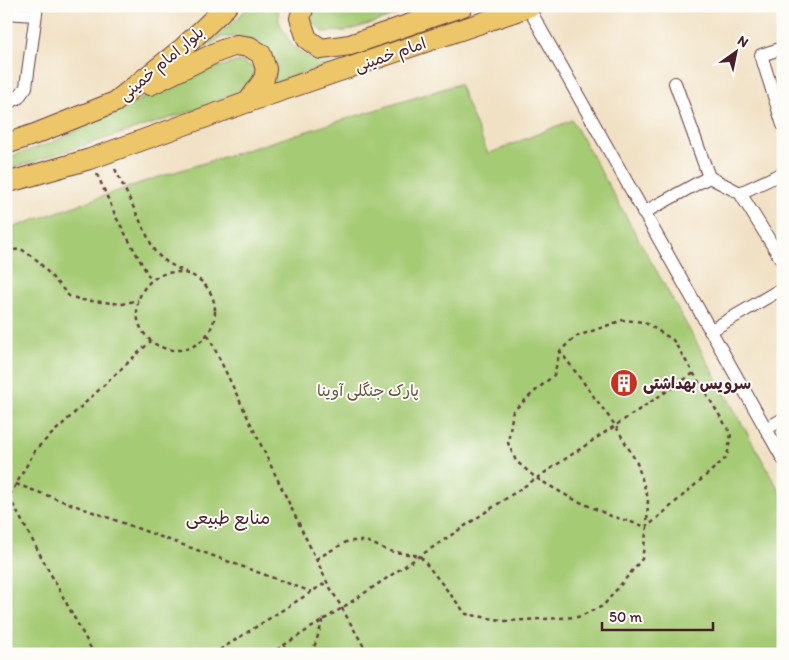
<svg xmlns="http://www.w3.org/2000/svg" width="789" height="660" viewBox="0 0 789 660" font-family="Itim,'Playpen Sans Arabic',sans-serif">
	<style>
		.green { fill: #a6cb75; stroke: #787550 }
		.lines { fill: none; stroke-linecap: round; stroke-linejoin: round }
		.minor-casing { stroke: #633c42; stroke-width: 14 }
		.primary-casing { stroke: #633c42; stroke-width: 22 }
		.path { stroke: #633c42; stroke-width: 2.5; stroke-dasharray: 4 4; stroke-linecap: butt }
		.minor { stroke: #fff; stroke-width: 12 }
		.primary { stroke: #ecc669; stroke-width: 20 }
		.labels { text-anchor: middle; stroke-width: 4; stroke-linejoin: round; paint-order: stroke }
		.street-label { font-size: 16px; fill: #4a1f2b; stroke: #fdfcf7 }
		.poi-label { font-size: 16px; font-weight: bold; fill: #4a1f2b; stroke: #fdfcf7; text-anchor: start }
		.park-label { font-size: 16px; fill: #665341; stroke: #fdfcf7 }
		.neighbourhood-label { font-size: 18px; fill: #4a1f2b; stroke: #fdfcf7 }
	</style>
	<rect width="100%" height="100%" fill="#fdfcf7"/>
	<filter id="ink" filterUnits="userSpaceOnUse"><feTurbulence type="fractalNoise" baseFrequency=".02" numOctaves="2"/><feDisplacementMap in="SourceGraphic" scale="10" xChannelSelector="R" yChannelSelector="G"/><feConvolveMatrix kernelMatrix="1 2 1 2 8 2 1 2 1" color-interpolation-filters="sRGB"/></filter>
	<filter id="wash" filterUnits="userSpaceOnUse"><feTurbulence type="fractalNoise" baseFrequency=".0096" numOctaves="4" result="noise"/><feDisplacementMap in="SourceGraphic" scale="20" xChannelSelector="R" yChannelSelector="G"/><feGaussianBlur stdDeviation="1.12" result="paint"/><feColorMatrix in="noise" values="0 0 0 0 0 0 0 0 0 0 0 0 0 0 0 0 0 1.4 0 .05"/><feComposite in="paint" operator="in"/></filter>
	<g filter="url(#wash)">
		<rect width="100%" height="100%" fill="#f1e1c4"/>
		<g class="green">
			<path d="M249,6H278L279,22L292,45L306,57L323,58L363,52L270,84L276,72L272,55L257,41L238,37H222L194,54L235,21Z"/>
			<path d="M314,6H421L382,20L346,31L323,32L311,20Z"/>
			<path d="M240,61L254,68L253,79L239,91L202,108L6,170V158L51,143L173,84L218,67Z"/>
			<path d="M459,84L488,154L572,120L783,497V654H6V230L146,181Z"/>
		</g>
	</g>
	<g filter="url(#ink)">
		<g class="lines">
			<g class="minor-casing">
				<g id="minor">
					<path d="M528,7L783,459"/>
					<path d="M6,13L35,15"/>
					<path d="M783,48L761,55L783,125"/>
					<path d="M6,104L18,98L26,87L37,6"/>
					<path d="M783,173L740,193L783,262"/>
					<path d="M709,177L740,193"/>
					<path d="M643,213L709,177L675,83"/>
					<path d="M710,331L783,288"/>
					<path d="M766,429L783,419"/>
				</g>
			</g>
			<g class="primary-casing">
				<g id="primary">
					<path d="M304,6L300,18L307,39L321,49L350,45L463,6"/>
					<path d="M150,85L217,52L236,45L250,47L261,54L266,69L264,79L248,102"/>
					<path d="M6,144L35,134L115,102L184,47L227,6"/>
					<path d="M6,183L90,159L248,102L531,6"/>
				</g>
			</g>
			<g class="path">
				<path d="M115,169L155,252C164,261 174,267 186,272"/>
				<path d="M97,174L117,219L151,280"/>
				<path d="M6,251L21,249L37,260L69,296L82,300L123,304L138,300"/>
				<circle cx="176" cy="311" r="39"/>
				<path d="M208,335L327,582L368,654"/>
				<path d="M16,484L312,592"/>
				<path d="M9,497L94,654"/>
				<path d="M6,502L36,449L151,341"/>
				<path d="M316,559L348,541H366L389,551L420,556L466,614L506,621L578,617L603,606L642,559L647,527L727,457L731,434L673,340L644,322L623,320L575,337L560,351L554,375L533,393L513,411L508,443L516,461L536,478L569,497L611,516L647,527L648,498L637,463L615,425L560,351"/>
				<path d="M213,654L327,582"/>
				<path d="M270,654L342,608L694,373"/>
				<path d="M312,654L323,620"/>
			</g>
			<use href="#minor" class="minor"/>
			<use href="#primary" class="primary"/>
		</g>
	</g>
	<defs>
		<g id="building-disc" transform="scale(1.4375)"><circle r="9.5" fill="#c8321e" stroke="#fdfcf7"/><path d="M-4-6H4V6H1V3H-1V6H-4ZM-2.5-4.3h1.7v1.8h-1.7ZM.8-4.3h1.7v1.8H.8ZM-2.5-1h1.7V.8h-1.7ZM.8-1h1.7V.8H.8Z" fill="#fff"/></g>
	</defs>
	<g fill-rule="evenodd">
		<use href="#building-disc" x="624" y="383"/>
	</g>
	<g class="labels">
		<g class="street-label">
			<text transform="translate(390 54) rotate(-19)" y="6">امام خمینی</text>
			<text transform="translate(161 63) rotate(-40)" y="6">بلوار امام خمینی</text>
		</g>
		<g class="poi-label">
			<text x="643" y="389">سرویس بهداشتی</text>
		</g>
		<g class="park-label">
			<text x="368" y="396">پارک جنگلی آوینا</text>
		</g>
		<g class="neighbourhood-label">
			<text x="228" y="524">منابع طبیعی</text>
		</g>
	</g>
	<rect width="789" height="660" fill="none" stroke="#fdfcf7" stroke-width="25"/>
	<g transform="translate(736 52) rotate(33)" stroke="#fdfcf7" stroke-width="4" paint-order="stroke">
	<path d="M0-4L9 19L0 12L-9 19Z" fill="#4a1f2b"/>
	<text y="-8" font-size="14" font-weight="bold" text-anchor="middle" fill="#4a1f2b">N</text>
	</g>
	<path d="M602 622v8h111v-8" fill="none" stroke="#4a1f2b" stroke-width="2.5"/>
	<text x="609" y="622" font-size="15" fill="#4a1f2b" stroke="#fdfcf7" stroke-width="4" paint-order="stroke">50 m</text>
</svg>
